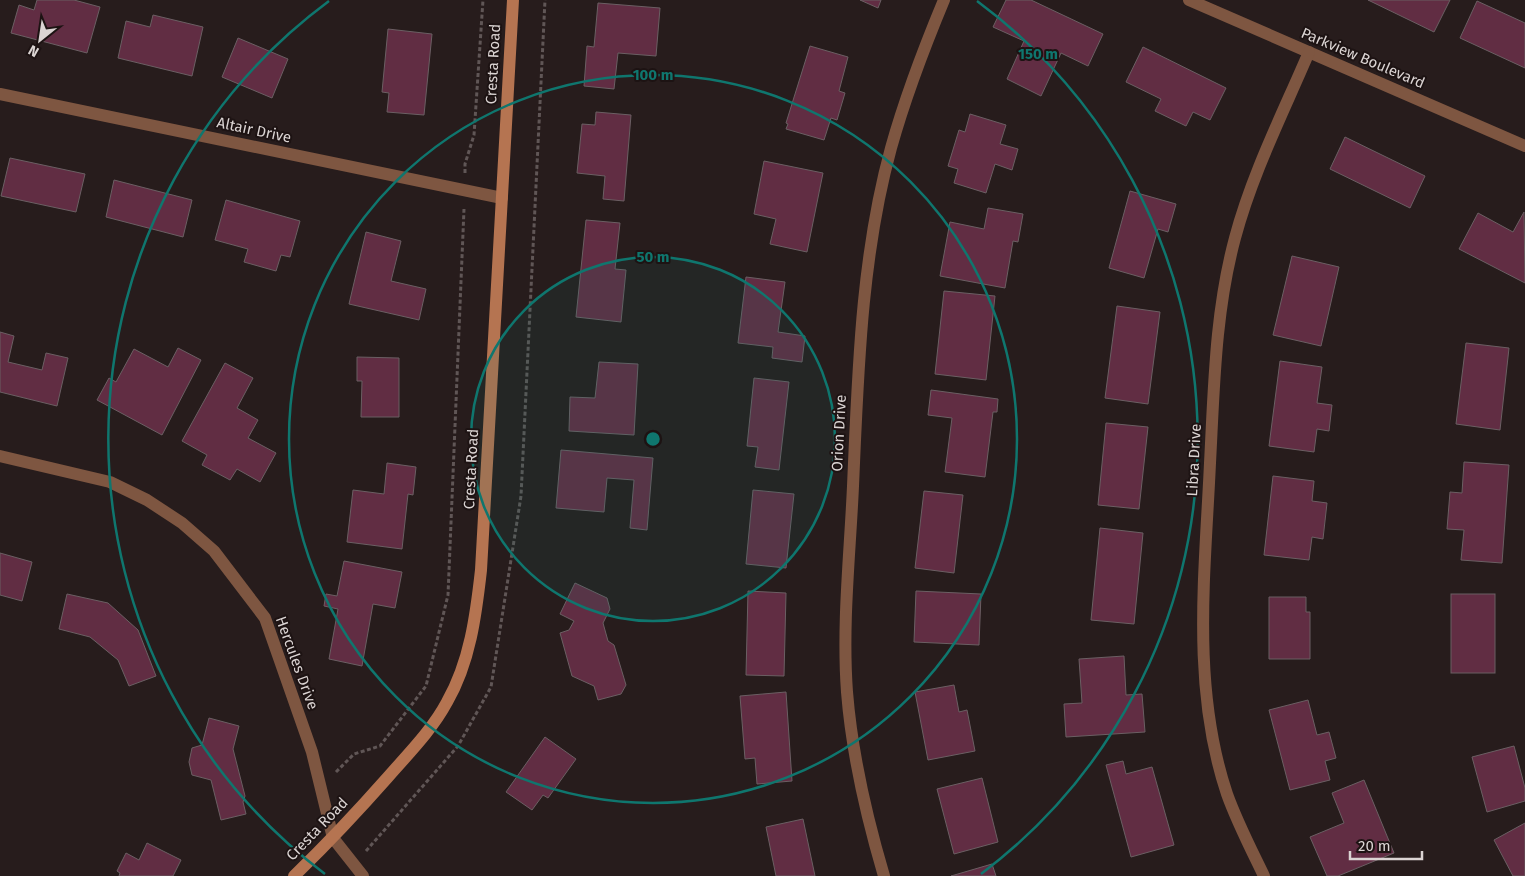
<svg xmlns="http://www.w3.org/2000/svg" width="1525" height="876" viewBox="0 0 1525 876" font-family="'Fira Sans',sans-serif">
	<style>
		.building { fill: #612d43; stroke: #6b5f63 }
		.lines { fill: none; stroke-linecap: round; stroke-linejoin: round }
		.path { stroke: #605656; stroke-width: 3; stroke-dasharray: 4 2.5; stroke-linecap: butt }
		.minor { stroke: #7e5641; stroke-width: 12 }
		.secondary { stroke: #b57451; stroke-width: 12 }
		.ring { fill: none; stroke: #0f766e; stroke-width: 2.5 }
		.labels { text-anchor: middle; stroke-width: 4; stroke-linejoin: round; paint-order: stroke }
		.street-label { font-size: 15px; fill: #dbd4d3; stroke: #1d1313 }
		.centre { fill: #0f766e; stroke: #1d1313; stroke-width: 2.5 }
		.ring-label { font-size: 15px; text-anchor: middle; font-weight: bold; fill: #0f766e; stroke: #1d1313; stroke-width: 4; stroke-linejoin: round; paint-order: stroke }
	</style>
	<rect width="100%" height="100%" fill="#271c1c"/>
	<g class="building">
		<path d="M37,0H74L100,7L87,53L11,33L19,5L34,10Z"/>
		<path d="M860,0H881L878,8Z"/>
		<path d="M1006,0H1031L1103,34L1088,66L1061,53L1041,96L1007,79L1024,41L993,27Z"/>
		<path d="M1368,0H1450L1434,32Z"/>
		<path d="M1477,1L1525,23V68L1460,38Z"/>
		<path d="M598,3L660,8L656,56L618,53L614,89L584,86L587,46L594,47Z"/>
		<path d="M153,15L203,27L192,76L118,58L126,21L150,27Z"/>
		<path d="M388,29L432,34L424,115L387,112L389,93L382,92Z"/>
		<path d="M238,38L288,59L272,98L222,77Z"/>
		<path d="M810,46L848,57L839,91L845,93L837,120L831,118L824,140L786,129L788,124L786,123Z"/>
		<path d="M1143,47L1226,88L1210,120L1193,112L1186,126L1155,111L1161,99L1126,82Z"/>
		<path d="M596,112L631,115L624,201L603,199L605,176L577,173L582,124L595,125Z"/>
		<path d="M970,114L1006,125L1000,144L1018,149L1012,170L995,164L986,193L954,183L958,169L948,166L959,130L965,132Z"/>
		<path d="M1345,137L1425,176L1410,208L1330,169Z"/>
		<path d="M10,158L85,174L76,212L1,196Z"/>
		<path d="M764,161L823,173L807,252L770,244L776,219L754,214Z"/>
		<path d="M114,180L192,200L183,237L106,217Z"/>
		<path d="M1130,191L1176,204L1168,232L1158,229L1144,278L1109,268Z"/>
		<path d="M226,200L300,221L290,257L281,255L276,271L244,262L248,249L215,240Z"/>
		<path d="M988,208L1023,214L1018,242L1013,241L1005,288L940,276L950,222L984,229Z"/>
		<path d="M1524,212L1525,283L1459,249L1478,213L1513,232Z"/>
		<path d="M586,220L620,223L615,269L626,270L621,322L576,317Z"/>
		<path d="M366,232L401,241L391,281L426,289L419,320L349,304Z"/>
		<path d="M1292,256L1339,267L1321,346L1273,335Z"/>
		<path d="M746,277L785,282L778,332L805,336L802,362L772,358L773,347L738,343Z"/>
		<path d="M944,291L995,296L986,380L935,374Z"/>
		<path d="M1117,306L1160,312L1148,404L1105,398Z"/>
		<path d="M0,332L14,336L8,362L42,370L46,353L68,358L57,406L0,392Z"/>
		<path d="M1466,343L1509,348L1500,430L1456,424Z"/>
		<path d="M178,348L201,360L162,435L97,400L109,378L116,382L134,349L168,367Z"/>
		<path d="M357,357L399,358V417H361L362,381H357Z"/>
		<path d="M1280,361L1322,367L1317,403L1332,405L1329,431L1317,429L1314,452L1269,446Z"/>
		<path d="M599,362L638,364L634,435L569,431L570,397L595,398Z"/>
		<path d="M225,363L253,378L237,408L258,420L248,438L276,453L260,482L237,469L230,480L202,465L207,455L182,441Z"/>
		<path d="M754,378L789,382L779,470L755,467L758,447L747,446Z"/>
		<path d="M931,390L998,399L997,412H993L985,477L945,472L952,418L928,415Z"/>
		<path d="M1106,423L1148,427L1139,509L1098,505Z"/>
		<path d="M561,450L653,458L647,530L630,528L634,480L607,478L604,512L556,508Z"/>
		<path d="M1464,462L1509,465L1502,563L1461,560L1464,530L1447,529L1450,492L1462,493Z"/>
		<path d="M387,463L416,467L413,495L408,494L402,549L347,542L353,490L384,494Z"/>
		<path d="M1273,476L1314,481L1312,501L1327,503L1323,539L1312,537L1309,560L1264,555Z"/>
		<path d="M753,490L794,494L786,568L746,564Z"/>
		<path d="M924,491L963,495L954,573L915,568Z"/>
		<path d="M1100,528L1143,533L1134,624L1091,620Z"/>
		<path d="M0,553L32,562L22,601L0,595Z"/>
		<path d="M344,561L402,572L395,608L373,604L362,666L329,659L338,609L324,606L326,594L337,596Z"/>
		<path d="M575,583L607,598L610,609L603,623L608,641L614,645L626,685L621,694L598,700L594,686L572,676L560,633L569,630L574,621L560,614Z"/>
		<path d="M748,591L786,593L784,676L746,675Z"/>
		<path d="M916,591L981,594L979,645L914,642Z"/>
		<path d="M67,594L108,603L138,630L156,676L129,686L118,660L90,637L59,629Z"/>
		<rect x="1451" y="594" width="44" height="79"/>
		<path d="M1269,597H1306V612H1310V659H1269Z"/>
		<path d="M1124,656L1126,695L1142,694L1145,732L1066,737L1064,704L1082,703L1079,659Z"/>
		<path d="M954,685L959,712L967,710L975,751L928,760L915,692Z"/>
		<path d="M786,692L792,781L757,784L755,758L745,759L740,696Z"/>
		<path d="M1308,700L1317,735L1329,732L1336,758L1325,761L1330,780L1290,790L1269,710Z"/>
		<path d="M209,718L239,726L233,749L245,796L243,802L246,814L221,820L211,780L192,775L189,762L192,748L202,745Z"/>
		<path d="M545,737L576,759L548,798L543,795L532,810L506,792Z"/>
		<path d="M1514,746L1525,788V801L1487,812L1472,757Z"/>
		<path d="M1123,761L1126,774L1152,767L1174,845L1131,857L1106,765Z"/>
		<path d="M982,778L998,842L954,854L937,789Z"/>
		<path d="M1364,780L1394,853L1338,876H1327L1310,837L1344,823L1332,793Z"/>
		<path d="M803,819L815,876H776L766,827Z"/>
		<path d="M1525,823V876H1513L1494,840Z"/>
		<path d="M147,843L181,860L173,876H119L120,873L117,871L126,853L139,860Z"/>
		<path d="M992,864L996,876H951Z"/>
	</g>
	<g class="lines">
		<g class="path">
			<path d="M465,173V164L474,135L483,0"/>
			<path d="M336,772L354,754L380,746L426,686L448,595L464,209"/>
			<path d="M366,851L458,746L491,687L521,496L545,0"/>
		</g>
		<g class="minor">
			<path d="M1189,0L1525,146"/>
			<path d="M0,94L502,198"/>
			<path d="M0,456L110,482L147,500L182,523L214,551L265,618L312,752L333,838L363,876"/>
			<path d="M884,876C866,815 852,755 847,692C842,624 850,554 853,486C858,373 861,257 891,148C905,98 924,48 944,0"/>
			<path d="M1264,876C1251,849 1237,822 1227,794C1191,687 1205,574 1210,463C1214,388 1215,312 1235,238C1252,174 1283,113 1309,52"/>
		</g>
		<path class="secondary" d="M294,876C327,844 358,811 388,777C409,753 432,730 447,702C470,662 476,615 481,570L513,0"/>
	</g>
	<circle cx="653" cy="439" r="182" fill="#0f766e" fill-opacity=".12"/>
	<g class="ring">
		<circle cx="653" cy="439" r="182"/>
		<circle cx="653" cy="439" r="364"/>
		<path d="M325 874A545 545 0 0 1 329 1M977 1A545 545 0 0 1 981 874"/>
	</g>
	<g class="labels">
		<g class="street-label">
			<text transform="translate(1363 58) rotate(23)" y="5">Parkview Boulevard</text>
			<text transform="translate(493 64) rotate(-87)" y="5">Cresta Road</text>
			<text transform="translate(254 130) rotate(12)" y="5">Altair Drive</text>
			<text transform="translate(839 433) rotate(-87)" y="5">Orion Drive</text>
			<text transform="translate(1194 460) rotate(-87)" y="5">Libra Drive</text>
			<text transform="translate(471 469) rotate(-87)" y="5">Cresta Road</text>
			<text transform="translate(297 663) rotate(70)" y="5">Hercules Drive</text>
			<text transform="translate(317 829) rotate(-46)" y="5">Cresta Road</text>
		</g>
	</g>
	<circle cx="653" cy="439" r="8" class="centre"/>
	<g class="ring-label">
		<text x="1038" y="59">150 m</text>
		<text x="653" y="80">100 m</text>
		<text x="653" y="262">50 m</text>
	</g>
	<g transform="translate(40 40) rotate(210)" stroke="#1d1313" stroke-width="4" paint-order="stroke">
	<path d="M0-4L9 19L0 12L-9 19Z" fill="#dbd4d3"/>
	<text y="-8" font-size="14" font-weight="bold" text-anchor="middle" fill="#dbd4d3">N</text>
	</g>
	<path d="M1350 851v8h72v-8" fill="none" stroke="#dbd4d3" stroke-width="2.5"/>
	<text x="1358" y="851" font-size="15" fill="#dbd4d3" stroke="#1d1313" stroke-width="4" paint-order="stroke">20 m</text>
</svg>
